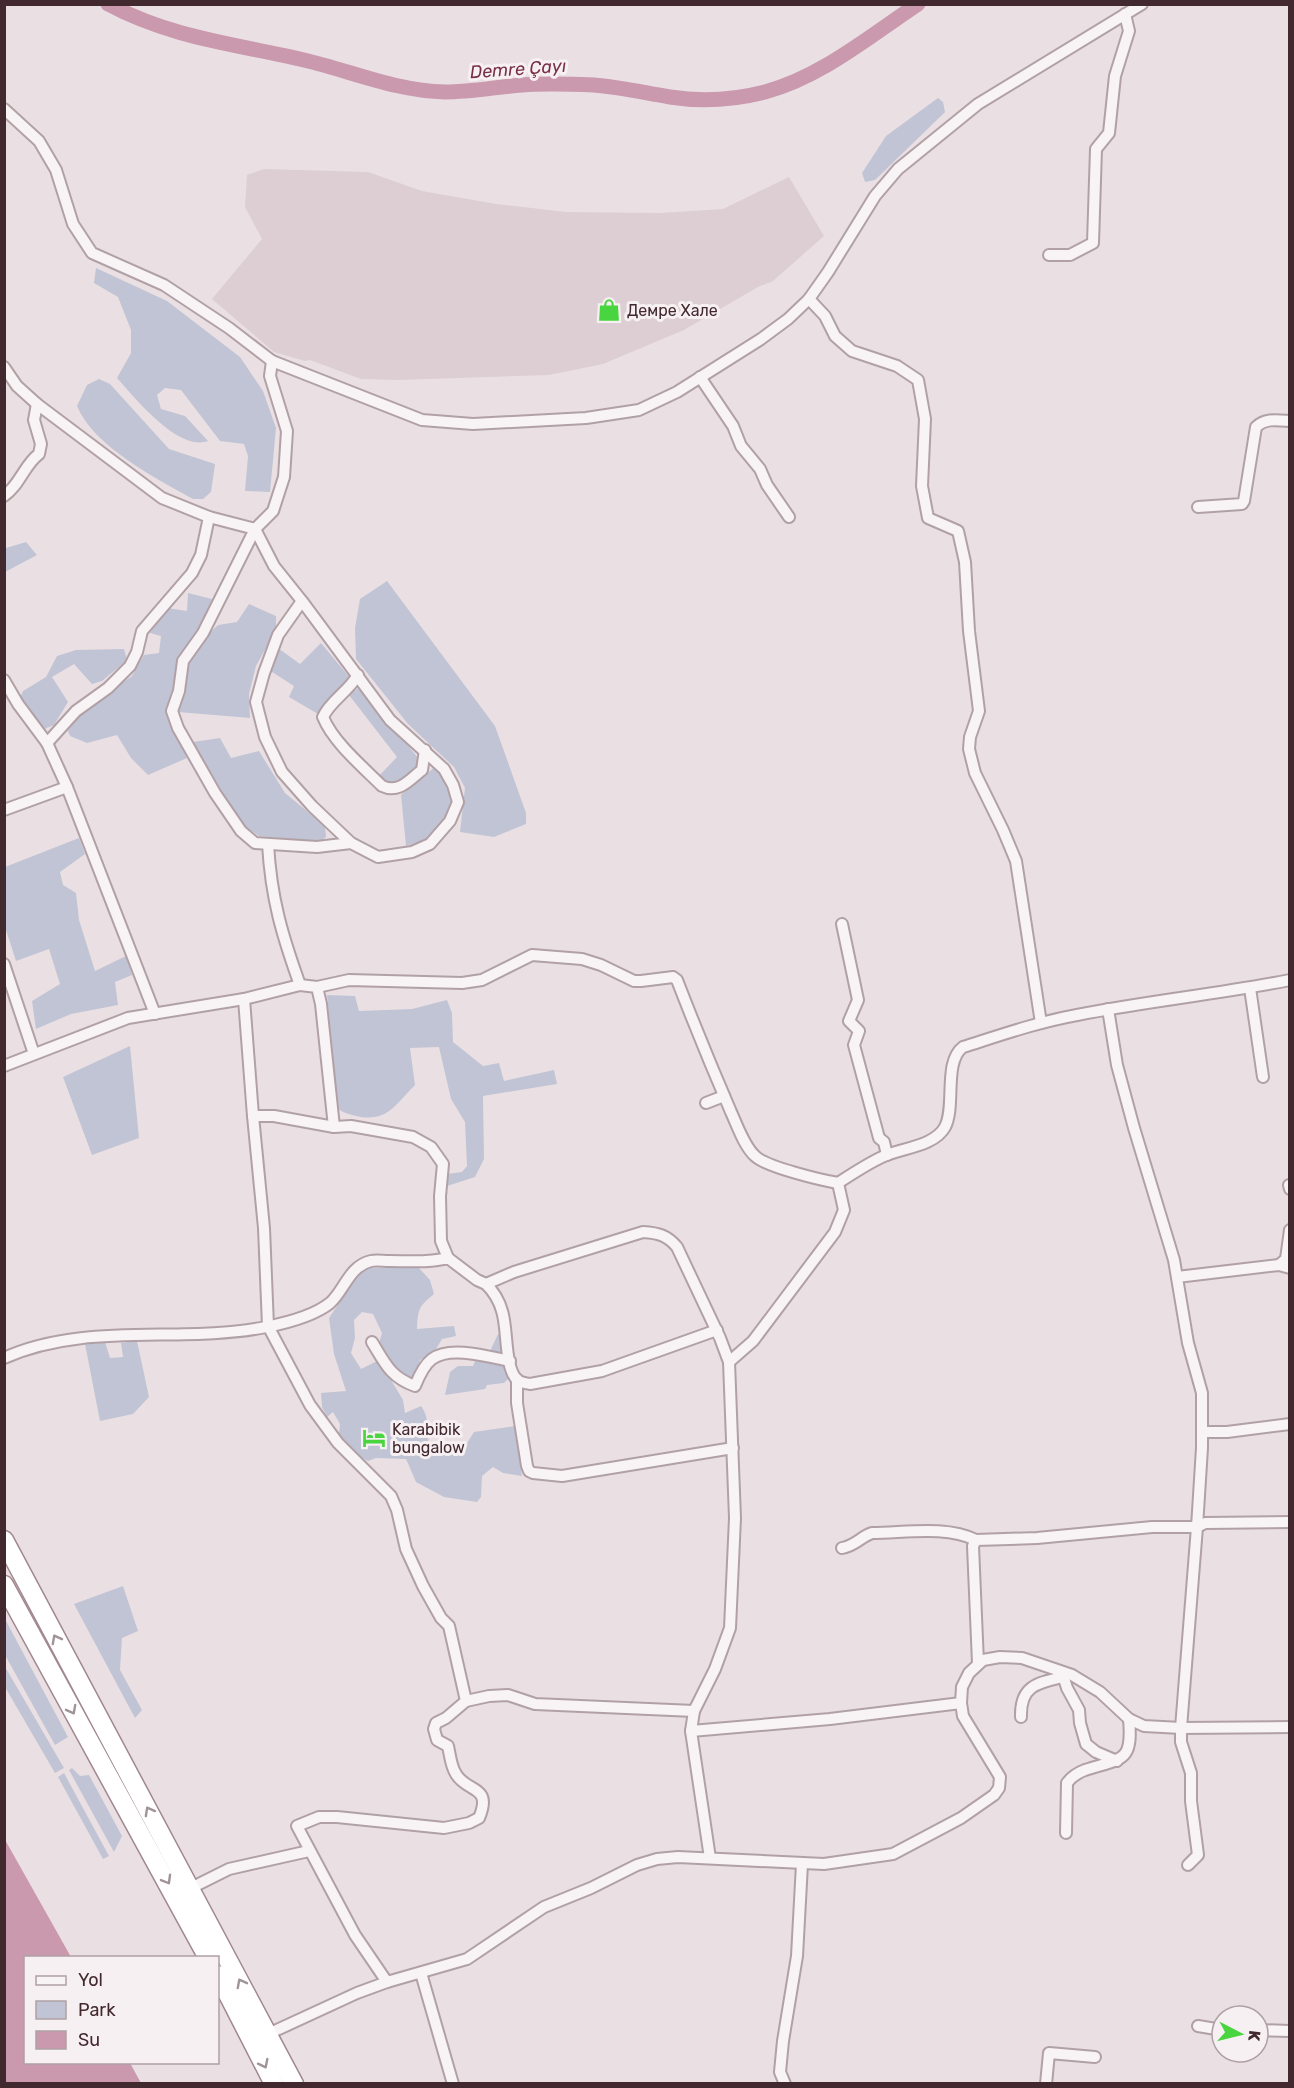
<svg xmlns="http://www.w3.org/2000/svg" width="1294" height="2088" viewBox="0 0 1294 2088" font-family="Rubik,sans-serif">
	<style>
		.built { fill: #dcced2 }
		.green { fill: #c1c4d4 }
		.water { fill: #cb99ad }
		.lines { fill: none; stroke-linecap: round; stroke-linejoin: round }
		.river { stroke: #cb99ad; stroke-width: 15 }
		.street-casing { stroke: #b1a1a6; stroke-width: 14 }
		.highway-casing { stroke: #a1878f; stroke-width: 21 }
		.street { stroke: #f8f3f4; stroke-width: 10 }
		.highway { stroke: #fff; stroke-width: 18 }
		.oneway { stroke: #a09497 }
		.labels { text-anchor: middle; stroke-width: 6; stroke-linejoin: round; paint-order: stroke }
		.poi-label { font-size: 16px; fill: #42282f; stroke: #f7f0f2; text-anchor: start }
		.water-label { font-size: 18px; font-style: italic; fill: #783049; stroke: #f7f0f2 }
	</style>
	<rect width="100%" height="100%" fill="#eae0e3"/>
	<path class="built" d="M264,169L368,172L422,191L496,204L566,212L660,213L723,209L789,177L824,236L773,281L758,287L684,330L603,364L549,375L399,380L361,379L310,360L305,361L274,352L212,299L262,239L245,207L247,175Z"/>
	<g class="green">
		<path d="M938,98L943,102L945,112L875,180L865,182L862,173L886,136Z"/>
		<path d="M96,268L167,301L240,357L263,391L276,428L270,492L245,491L248,456L244,444L220,441L181,390L165,388L157,395L161,409L185,416L208,441C178,452 135,398 117,378L131,353V330L118,297L94,283Z"/>
		<path d="M99,379L110,384L169,449L215,464L211,492L203,499H193C156,478 94,447 77,406L87,385Z"/>
		<path d="M26,542L37,555L5,572V546L6,548Z"/>
		<path d="M387,581L495,726L526,813V824L494,837L460,832L465,788L454,767L408,724L356,659L355,628L360,599Z"/>
		<path d="M188,593L212,599L204,624L176,682L168,718L187,758L148,775L131,758L117,735L87,743L70,736L68,731L82,711L132,676L144,655L159,653L161,636L150,633L159,617L167,608L187,611Z"/>
		<path d="M249,604L276,616V630L256,666L249,694L250,718L178,712L189,660L206,636L218,625L237,622Z"/>
		<path d="M321,643L351,679L318,714L289,697L294,686L269,670L278,648L300,664Z"/>
		<path d="M124,649L127,660L102,681L92,684L74,664L52,677L68,702L54,725L42,730L20,698L23,691L46,677L57,656L76,650Z"/>
		<path d="M361,686L418,758L417,767L395,786L388,785L377,778L397,757L349,695Z"/>
		<path d="M220,738L231,758L259,751L285,793L325,826L326,837L320,842L259,836L242,825L193,742Z"/>
		<path d="M436,766L448,786L452,800L445,819L428,839L406,846L401,795Z"/>
		<path d="M79,838L85,854L60,872L63,885L76,893L79,920L95,971L126,956L132,975L115,982L118,1005L71,1014L36,1029L32,1001L60,984L49,949L16,961L5,927V867Z"/>
		<path d="M327,995L355,996L359,1011L412,1009L447,1000L452,1013L453,1042L483,1066L499,1063L504,1081L554,1070L557,1084L483,1096L484,1159L475,1177L447,1186V1174L462,1172L467,1166L465,1122L451,1099L439,1047L410,1048L415,1085C395,1105 387,1123 356,1116C349,1114 344,1113 338,1109Z"/>
		<path d="M130,1046L139,1138L92,1155L63,1077Z"/>
		<path d="M369,1268H419L430,1280L434,1294C419,1306 418,1309 417,1329L454,1326L456,1336L442,1339L433,1354L420,1360L418,1374L413,1380L393,1371L379,1343L382,1333L373,1314L362,1312L354,1320L355,1338L351,1353L361,1369L379,1360L403,1400L405,1413L421,1406C429,1416 429,1434 428,1447L445,1455L464,1448L474,1432L515,1426L522,1476L503,1473L493,1467L482,1476L481,1497L477,1502L444,1497L416,1482L406,1459L376,1458L368,1461L357,1455L339,1434L340,1424L333,1412L327,1417L322,1407L321,1393L346,1391L334,1354L329,1318L360,1272Z"/>
		<path d="M498,1334L501,1337L509,1378L504,1383L487,1385L485,1389L445,1395L450,1372L458,1366H473L476,1359L486,1360Z"/>
		<path d="M137,1341L149,1397L133,1414L100,1421L85,1344L105,1342L110,1358L123,1357L121,1343Z"/>
		<path d="M123,1586L138,1631L122,1638L120,1670L142,1710L135,1718L74,1604Z"/>
		<path d="M5,1619L68,1737L55,1745L5,1655Z"/>
		<path d="M4,1665L64,1768L55,1773L5,1687Z"/>
		<path d="M72,1768L80,1776L89,1775L122,1836L114,1852L69,1770Z"/>
		<path d="M64,1773L109,1856L103,1859L58,1777Z"/>
	</g>
	<path class="water" d="M4,1838L71,1957L26,1958V2062L130,2063L141,2083H5Z"/>
	<g class="lines">
		<path class="river" d="M108,4C171,38 236,44 304,60C351,71 396,91 445,92C471,92 496,87 522,85C546,83 570,84 594,85C620,87 645,93 670,97C702,102 734,100 765,92C821,77 870,36 918,4"/>
		<g class="street-casing">
			<g id="street">
				<path d="M4,109L39,141L56,170L73,224L92,253L164,285L229,328L272,361L422,420L473,424L586,418L639,410L677,392L761,339L788,319L809,299L828,272L875,196L898,169L978,104L1142,4"/>
				<path d="M1049,255H1070L1093,243L1096,149L1109,133L1115,76L1129,31L1125,14"/>
				<path d="M809,299L825,316L835,336L852,351L897,366L918,380L925,419L922,486L928,518L958,531L965,562L969,631L979,711L970,737L969,749L975,773L1003,830L1016,861L1041,1023"/>
				<path d="M272,361L270,376L287,431L284,477L273,511L255,529L274,566L302,601L390,720L444,769L453,785L458,802L450,821L430,844L412,852L378,857L351,843L312,806L282,772L265,737L256,702L264,673L278,635L302,601"/>
				<path d="M4,367L17,386L37,404L162,498L209,517L255,529L203,633L183,661L179,691L172,711L178,728L215,793L241,831L255,843L317,847L351,843"/>
				<path d="M700,377L733,426L741,446L760,469L767,485L789,517"/>
				<path d="M4,496C20,485 24,465 39,454L41,444L34,420L37,404"/>
				<path d="M1198,507L1242,504L1244,501L1256,427C1265,418 1277,420 1290,421"/>
				<path d="M358,675C348,692 330,701 323,717C333,742 363,767 382,786C399,794 409,780 422,770L425,750"/>
				<path d="M4,680L18,704L47,743"/>
				<path d="M4,810L67,787"/>
				<path d="M268,844C271,898 282,935 300,985"/>
				<path d="M842,924L858,1000L849,1021L859,1031L854,1045L879,1138L884,1142L887,1155"/>
				<path d="M4,964L34,1054"/>
				<path d="M317,987L349,980L462,983L482,980L532,955L582,959L601,965L634,981H641L673,977L677,980C694,1024 712,1068 731,1112C737,1125 744,1146 755,1156C766,1167 821,1180 838,1183"/>
				<path d="M1250,988L1263,1077"/>
				<path d="M244,999L253,1116"/>
				<path d="M1108,1009L1117,1065L1134,1128L1174,1260L1188,1343L1202,1393V1448L1197,1527L1181,1728V1742L1191,1773V1801L1198,1855L1188,1865"/>
				<path d="M155,1014L67,787L47,743L76,711L108,688L130,666L137,652L142,631L192,573L201,555L209,517"/>
				<path d="M4,1066L128,1018L244,999L300,985L317,987L321,1004L334,1127"/>
				<path d="M706,1103L724,1096"/>
				<path d="M1289,1185L1290,1189"/>
				<path d="M448,1258L441,1241L440,1196L443,1164L431,1147L413,1137L351,1126L334,1127L274,1116H253L264,1228L268,1326L310,1405L338,1443L391,1496L397,1510L406,1549L423,1586L441,1618L449,1626L466,1701"/>
				<path d="M1279,1265L1286,1259L1290,1230"/>
				<path d="M1177,1277L1279,1265L1290,1268"/>
				<path d="M486,1284C494,1292 499,1300 502,1311C508,1329 504,1366 517,1380C521,1383 526,1383 530,1384L602,1371L717,1330"/>
				<path d="M372,1342C385,1363 390,1377 415,1386C419,1376 424,1365 432,1359C450,1345 490,1357 510,1361"/>
				<path d="M4,1358C86,1321 180,1344 266,1327C286,1323 314,1316 330,1303C344,1291 349,1266 371,1261C376,1260 383,1261 389,1261C409,1261 429,1263 448,1258L477,1280L486,1284L514,1272L643,1232C658,1233 667,1235 677,1247L720,1338L729,1362"/>
				<path d="M517,1379V1403L527,1466L529,1471L533,1473L562,1476L733,1448"/>
				<path d="M1202,1432H1227L1290,1424"/>
				<path d="M842,1548C857,1545 860,1537 872,1533C904,1533 946,1525 976,1540"/>
				<path d="M978,1663L973,1546L976,1540L1037,1538L1152,1527H1197L1205,1523L1290,1522"/>
				<path d="M1062,1672L1067,1688L1079,1710L1080,1723L1086,1744L1096,1752L1117,1761"/>
				<path d="M694,1711L691,1731L710,1858"/>
				<path d="M1021,1717C1020,1686 1037,1683 1063,1677"/>
				<path d="M691,1731L830,1719L961,1703"/>
				<path d="M1066,1833L1067,1783C1072,1776 1077,1773 1085,1770C1122,1758 1133,1763 1129,1719"/>
				<path d="M191,1888L229,1869L309,1851"/>
				<path d="M421,1973L453,2084"/>
				<path d="M387,1982L355,1935L297,1826L319,1817H337L444,1828L469,1823L479,1818C493,1785 467,1793 456,1774C451,1767 450,1755 448,1746L437,1740L434,1729L436,1723L446,1718L466,1701L489,1696L508,1695L535,1704L694,1711L715,1669L730,1628L735,1518L729,1362L753,1341L835,1232L844,1210L838,1183C852,1174 867,1164 882,1157C900,1148 934,1147 945,1127C956,1106 943,1062 963,1047C1001,1035 1038,1022 1077,1015C1148,1001 1219,994 1290,980"/>
				<path d="M1198,2026L1222,2030"/>
				<path d="M1258,2030L1290,2031"/>
				<path d="M268,2034L357,1993L387,1982L467,1959L544,1907L591,1888L637,1865L657,1859L678,1857L824,1864L893,1854L961,1818L994,1795L999,1788L1000,1777L963,1716L961,1703L962,1687L969,1673L983,1660L1000,1657L1022,1658L1072,1675L1100,1692L1129,1719L1144,1726L1181,1728L1290,1727"/>
				<path d="M785,2084L780,2072L783,2041L797,1956L802,1864"/>
				<path d="M1046,2084L1049,2053L1095,2057"/>
			</g>
		</g>
		<g class="highway-casing">
			<g id="highway">
				<path d="M4,1540L294,2084"/>
				<path d="M4,1585L208,1958"/>
				<path d="M218,1975L274,2084"/>
			</g>
		</g>
		<use href="#street" class="street"/>
		<use href="#highway" class="highway"/>
	</g>
	<defs><path id="oneway-chevron" d="M-2-3.5L2.5 0L-2 3.5" fill="none" stroke-width="1.6" stroke-linecap="round" stroke-linejoin="round" transform="scale(1.5)"/></defs>
	<g class="oneway">
		<use href="#oneway-chevron" transform="translate(56 1639) rotate(-118)"/>
		<use href="#oneway-chevron" transform="translate(72 1710) rotate(62)"/>
		<use href="#oneway-chevron" transform="translate(149 1811) rotate(-119)"/>
		<use href="#oneway-chevron" transform="translate(167 1880) rotate(60)"/>
		<use href="#oneway-chevron" transform="translate(241 1983) rotate(-118)"/>
		<use href="#oneway-chevron" transform="translate(264 2064) rotate(63)"/>
	</g>
	<defs>
		<g id="shop-bare" transform="scale(1.8)"><path d="M-5-2.5h2.3a2.7 3.5 0 0 1 5.4 0H5L5.5 6h-11ZM-1.5-2.5h3a1.5 2.3 0 0 0-3 0Z" fill="#48d53f" stroke="#f7f0f2" stroke-width="2.5" paint-order="stroke"/></g>
		<g id="hotel-bare" transform="scale(1.8)"><path d="M-6-4.5h1.5V1H6V5H4.5V3h-9V5H-6ZM-4 0a1.8 1.8 0 1 1 3.6 0ZM.5 0V-2.5h3Q6-2.5 6 0Z" fill="#48d53f" stroke="#f7f0f2" stroke-width="2.5" paint-order="stroke"/></g>
	</defs>
	<g fill-rule="evenodd">
		<use href="#shop-bare" x="609" y="310"/>
		<use href="#hotel-bare" x="374" y="1438"/>
	</g>
	<g class="labels">
		<g class="poi-label">
			<text x="627" y="316">Демре Хале</text>
			<text x="392" y="1435">Karabibik<tspan x="392" dy="18">bungalow</tspan></text>
		</g>
		<g class="water-label">
			<text transform="translate(518 69) rotate(-4)" y="6">Demre Çayı</text>
		</g>
	</g>
	<rect width="1294" height="2088" fill="none" stroke="#42282f" stroke-width="12"/>
	<rect x="24" y="1956" width="195" height="108" fill="#f7f0f2" stroke="#afa0a4" stroke-width="1.5"/>
	<rect x="36" y="1976" width="30" height="9" fill="#f8f3f4" stroke="#afa0a4" stroke-width="1.5"/>
	<text x="78" y="1986" font-size="18" fill="#42282f">Yol</text>
	<rect x="36" y="2001" width="30" height="18" fill="#c1c4d4" stroke="#afa0a4" stroke-width="1.5"/>
	<text x="78" y="2016" font-size="18" fill="#42282f">Park</text>
	<rect x="36" y="2031" width="30" height="18" fill="#cb99ad" stroke="#afa0a4" stroke-width="1.5"/>
	<text x="78" y="2046" font-size="18" fill="#42282f">Su</text>
	<g transform="translate(1240 2034) rotate(97)"><circle r="28" fill="#f7f0f2" stroke="#afa0a4" stroke-width="1.5"/>
	<path d="M0-4.5L10 22L0 15L-10 22Z" fill="#48d53f"/>
	<text y="-9" font-size="16" font-weight="bold" text-anchor="middle" fill="#42282f">K</text>
	</g>
</svg>
